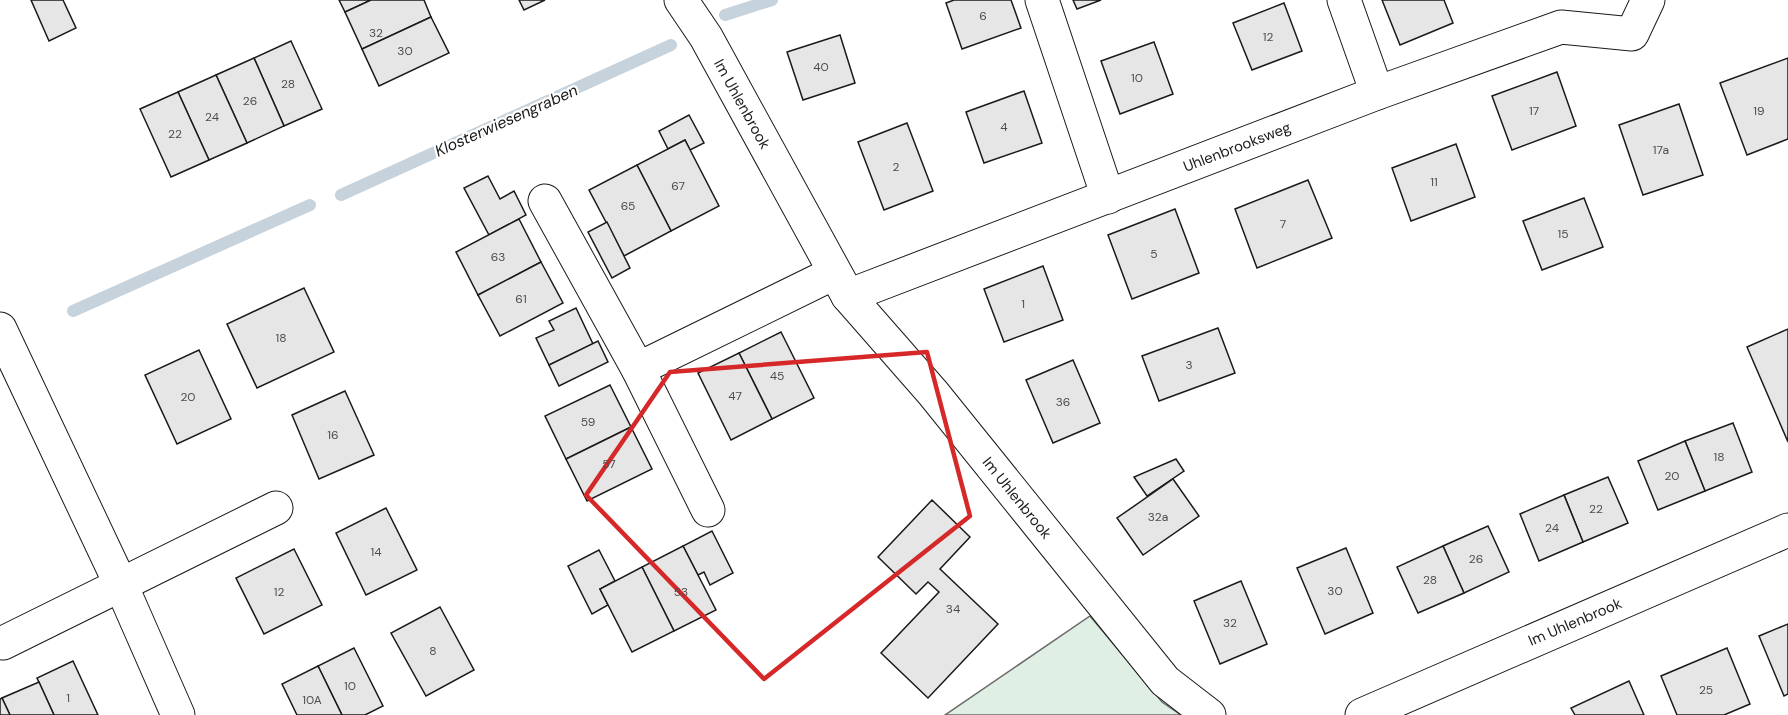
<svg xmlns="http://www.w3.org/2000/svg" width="1788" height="715" viewBox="0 0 1788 715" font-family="'DM Sans',sans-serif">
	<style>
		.green { fill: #e0efe3; stroke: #6a6a6a; stroke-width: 1.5 }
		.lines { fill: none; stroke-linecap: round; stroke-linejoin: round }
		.stream { stroke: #c6d2dc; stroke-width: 12 }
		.building { fill: #e6e6e6; stroke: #1a1a1a; stroke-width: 1.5 }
		.minor-casing { stroke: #1a1a1a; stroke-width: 35 }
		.minor { stroke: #fff; stroke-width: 33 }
		.marked { fill: none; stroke: #d62828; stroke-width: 4.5; stroke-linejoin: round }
		.labels { text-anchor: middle; stroke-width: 4.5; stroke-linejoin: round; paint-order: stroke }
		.number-label { font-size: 12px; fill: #4d4d4d }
		.street-label { font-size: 15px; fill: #1a1a1a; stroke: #fff }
		.water-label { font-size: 16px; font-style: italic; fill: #1a1a1a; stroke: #fff }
	</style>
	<rect width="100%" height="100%" fill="#fff"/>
	<path class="green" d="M1090,616L1162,702L1181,715H945Z"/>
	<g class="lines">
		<g class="stream">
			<path d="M725,15L772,0"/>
			<path d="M341,195L671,45"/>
			<path d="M73,311L310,205"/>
		</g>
	</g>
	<g class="building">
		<path d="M31,0H63L76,28L49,41Z"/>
		<path d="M339,0H371L345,12Z"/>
		<path d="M371,0H424L431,17L362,49L345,12Z"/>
		<path d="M519,0H545L524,10Z"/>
		<path d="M954,0H1011L1021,28L962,49L946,3Z"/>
		<path d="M1073,0H1101L1077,9Z"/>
		<path d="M1382,0H1444L1453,23L1400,45Z"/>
		<path d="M1284,3L1302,51L1252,70L1233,23Z"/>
		<path d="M431,17L449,53L379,86L362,49Z"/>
		<path d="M840,35L855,83L803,100L787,52Z"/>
		<path d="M291,41L322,109L284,126L254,58Z"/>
		<path d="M1154,42L1173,94L1120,114L1101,61Z"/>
		<path d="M254,58L284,126L247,143L216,75Z"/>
		<path d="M1788,58V139L1747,155L1720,83Z"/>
		<path d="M1557,72L1576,126L1512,150L1492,96Z"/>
		<path d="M216,75L247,143L209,160L178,92Z"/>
		<path d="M1024,91L1042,143L984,163L966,112Z"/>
		<path d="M178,92L209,160L171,177L140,109Z"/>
		<path d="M1679,104L1703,175L1643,195L1619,125Z"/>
		<path d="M689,115L704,143L690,150L685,140L668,149L659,131Z"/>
		<path d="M907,123L933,191L884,210L858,142Z"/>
		<path d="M685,140L719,206L671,231L637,165Z"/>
		<path d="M1456,144L1475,197L1411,221L1392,168Z"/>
		<path d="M637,165L671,231L624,256L589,190Z"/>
		<path d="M488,176L500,199L514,191L526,215L489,235L464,188Z"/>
		<path d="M1308,180L1332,238L1257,268L1235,209Z"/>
		<path d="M1584,198L1603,247L1542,270L1523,221Z"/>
		<path d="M1175,209L1199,273L1132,299L1108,235Z"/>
		<path d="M519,219L541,262L478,295L456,252Z"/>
		<path d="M607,222L630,268L612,278L588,232Z"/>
		<path d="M541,262L563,303L500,336L478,295Z"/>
		<path d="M1043,266L1063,320L1004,342L984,289Z"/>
		<path d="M304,288L334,352L257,388L227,324Z"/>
		<path d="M576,308L593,344L549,365L536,338L554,330L549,321Z"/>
		<path d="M1218,328L1235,373L1159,401L1142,356Z"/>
		<path d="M1788,329V442L1747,347Z"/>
		<path d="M781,332L814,398L772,419L739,353Z"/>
		<path d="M598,341L608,362L559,386L549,365Z"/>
		<path d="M199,350L231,419L177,444L145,375Z"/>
		<path d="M739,353L772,419L731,440L698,373Z"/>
		<path d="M1073,360L1100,423L1053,443L1026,380Z"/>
		<path d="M610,385L631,427L566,459L545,416Z"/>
		<path d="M345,391L374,455L319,479L292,415Z"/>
		<path d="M1733,423L1752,472L1705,491L1685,441Z"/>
		<path d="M631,427L652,469L587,501L566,459Z"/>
		<path d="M1685,441L1705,491L1658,510L1638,461Z"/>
		<path d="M1176,459L1184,471L1147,496L1134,477Z"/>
		<path d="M1608,477L1628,523L1583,542L1564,495Z"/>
		<path d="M1173,479L1199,516L1143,555L1117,518Z"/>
		<path d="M1564,495L1583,542L1539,561L1520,514Z"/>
		<path d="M932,500L970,537L940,569L998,624L928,698L881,653L939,592L928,582L916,594L878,557Z"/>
		<path d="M386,508L417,570L366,595L336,533Z"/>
		<path d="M1488,526L1509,572L1464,593L1443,546Z"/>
		<path d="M712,531L733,573L710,585L704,572L698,575L683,546Z"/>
		<path d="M683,546L716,610L674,631L642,567Z"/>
		<path d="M1443,546L1464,593L1418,613L1397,567Z"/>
		<path d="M1346,548L1373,613L1325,634L1297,568Z"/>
		<path d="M294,549L322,605L264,634L236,578Z"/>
		<path d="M599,550L615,581L600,589L608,605L592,614L568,566Z"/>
		<path d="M642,567L674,631L632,652L600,589Z"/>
		<path d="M1241,581L1267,644L1220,664L1194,601Z"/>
		<path d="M440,607L474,670L426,696L391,633Z"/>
		<path d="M1788,624V694L1784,696L1759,636Z"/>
		<path d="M354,648L383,706L365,715H342L318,666Z"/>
		<path d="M1727,648L1750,704L1724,715H1677L1661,676Z"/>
		<path d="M73,661L98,715H54L37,678Z"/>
		<path d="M318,666L342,715H297L282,684Z"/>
		<path d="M1629,681L1644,715H1575L1571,708Z"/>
		<path d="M39,682L54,715H10L2,698Z"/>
		<path d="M2,698L10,715H0V699Z"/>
	</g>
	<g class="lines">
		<g class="minor-casing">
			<g id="minor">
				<path d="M681,0L706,37L848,296L933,393L1165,681L1209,715"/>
				<path d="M1042,0L1108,197"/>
				<path d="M1344,0L1377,93"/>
				<path d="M545,201L638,369L708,510"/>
				<path d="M848,296L1377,93L1561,27L1632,34L1648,0"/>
				<path d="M0,329L121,585L178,715"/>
				<path d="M638,369L834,273"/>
				<path d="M3,643L276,508"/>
				<path d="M1362,715L1788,530"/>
			</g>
		</g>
		<use href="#minor" class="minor"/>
	</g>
	<path class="marked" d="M927,352L970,516L764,679L586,495L670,372Z"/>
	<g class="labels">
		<g class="number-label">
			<text x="983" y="20">6</text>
			<text x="376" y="37">32</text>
			<text x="1268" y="41">12</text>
			<text x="405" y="55">30</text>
			<text x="821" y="71">40</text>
			<text x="1137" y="82">10</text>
			<text x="288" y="88">28</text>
			<text x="250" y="105">26</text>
			<text x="1534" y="115">17</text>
			<text x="1759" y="115">19</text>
			<text x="212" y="121">24</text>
			<text x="1004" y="131">4</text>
			<text x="175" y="138">22</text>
			<text x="1661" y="154">17a</text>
			<text x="896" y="171">2</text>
			<text x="1434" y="186">11</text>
			<text x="678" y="190">67</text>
			<text x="628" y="210">65</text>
			<text x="1283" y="228">7</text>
			<text x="1563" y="238">15</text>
			<text x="1154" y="258">5</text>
			<text x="498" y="261">63</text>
			<text x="521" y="303">61</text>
			<text x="1023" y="308">1</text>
			<text x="281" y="342">18</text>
			<text x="1189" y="369">3</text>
			<text x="777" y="380">45</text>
			<text x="735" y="400">47</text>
			<text x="188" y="401">20</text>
			<text x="1063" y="406">36</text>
			<text x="588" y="426">59</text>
			<text x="333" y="439">16</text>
			<text x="1719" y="461">18</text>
			<text x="609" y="468">57</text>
			<text x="1672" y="480">20</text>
			<text x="1596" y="513">22</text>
			<text x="1158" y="521">32a</text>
			<text x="1552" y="532">24</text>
			<text x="376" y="556">14</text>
			<text x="1476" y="563">26</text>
			<text x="1430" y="584">28</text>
			<text x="1335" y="595">30</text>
			<text x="279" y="596">12</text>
			<text x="681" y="596">53</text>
			<text x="953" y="613">34</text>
			<text x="1230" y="627">32</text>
			<text x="433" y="655">8</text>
			<text x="350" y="690">10</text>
			<text x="1706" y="694">25</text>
			<text x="68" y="702">1</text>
			<text x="312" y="704">10A</text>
		</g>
		<g class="street-label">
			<text transform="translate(742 104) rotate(61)" y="5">Im Uhlenbrook</text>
			<text transform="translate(1237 147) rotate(-21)" y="5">Uhlenbrooksweg</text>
			<text transform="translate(1017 498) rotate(51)" y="5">Im Uhlenbrook</text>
			<text transform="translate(1575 622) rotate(-23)" y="5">Im Uhlenbrook</text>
		</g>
		<g class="water-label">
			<text transform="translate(506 120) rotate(-24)" y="6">Klosterwiesengraben</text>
		</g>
	</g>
</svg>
